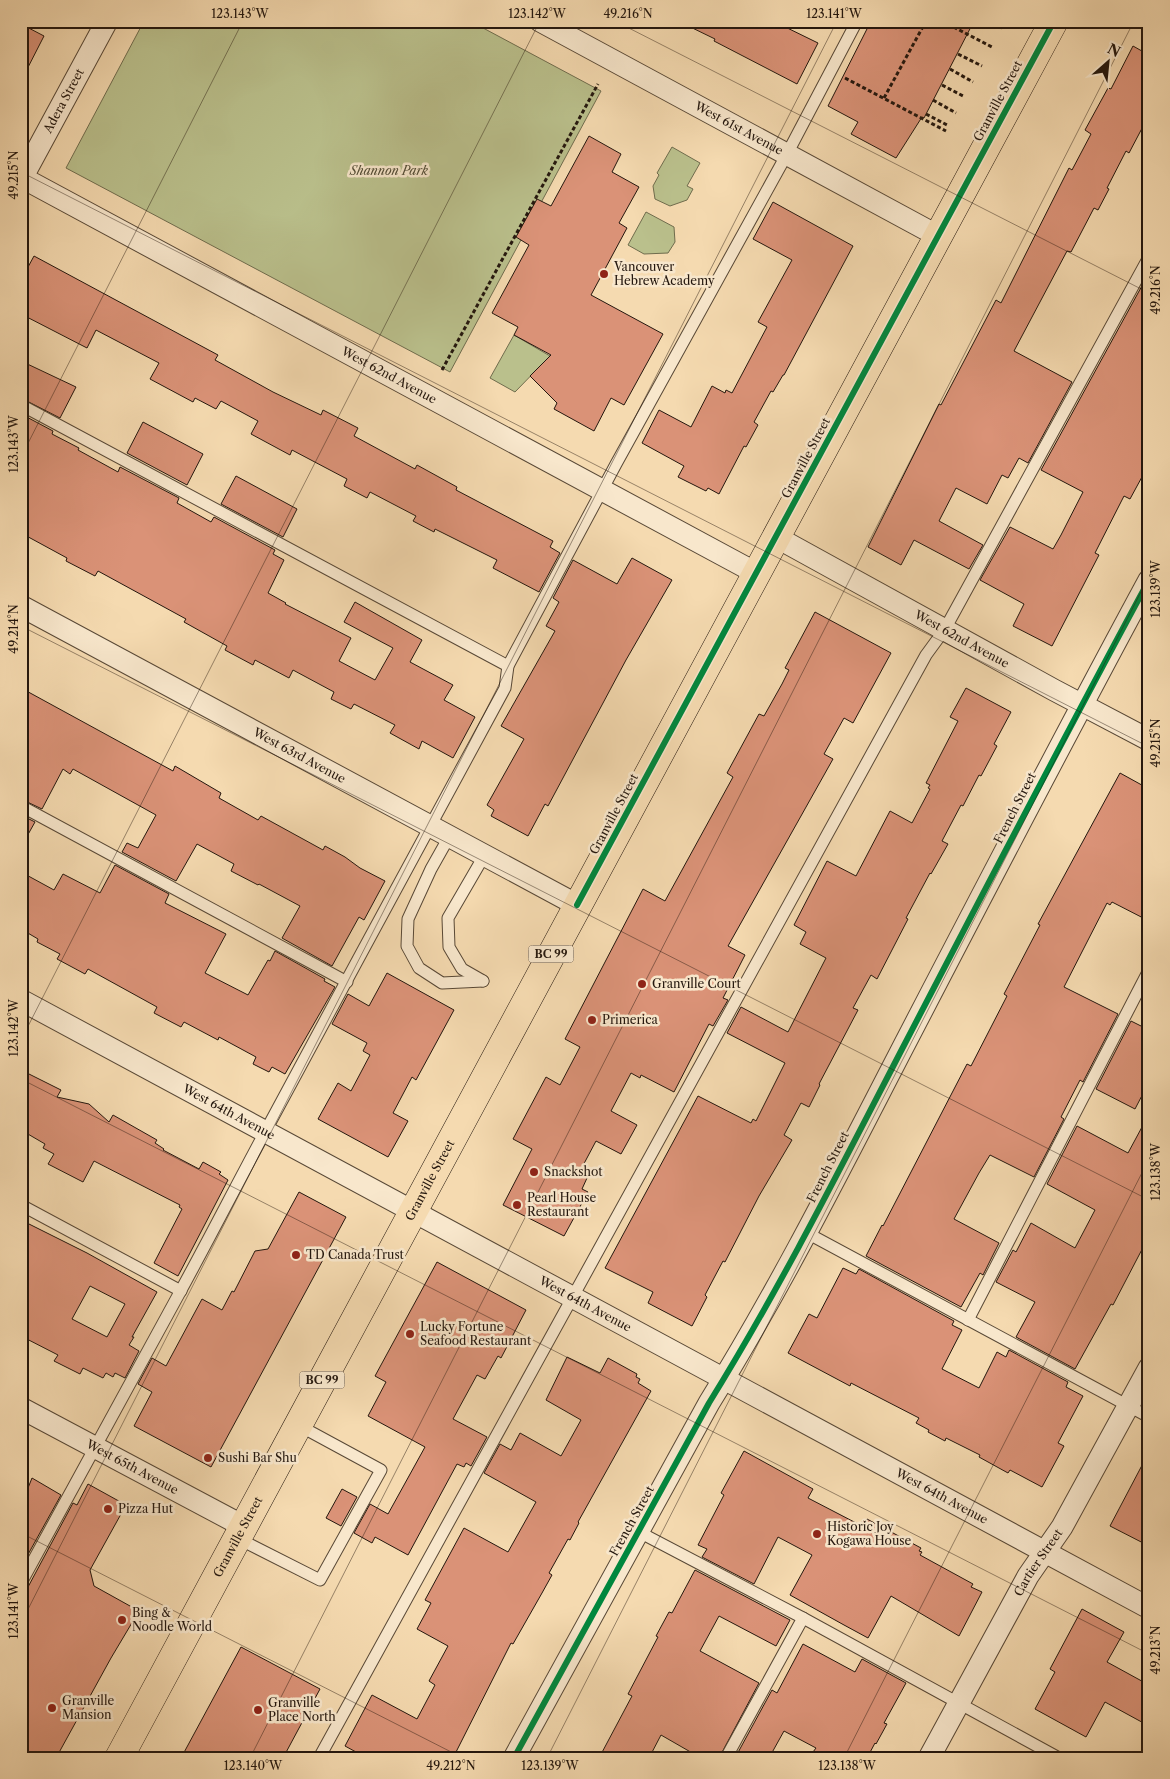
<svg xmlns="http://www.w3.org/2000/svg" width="1170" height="1779" viewBox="0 0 1170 1779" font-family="'Libre Caslon Text',serif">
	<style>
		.green { fill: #bac08c; stroke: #6f6c4d }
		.building { fill: #da9277; stroke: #24170e; fill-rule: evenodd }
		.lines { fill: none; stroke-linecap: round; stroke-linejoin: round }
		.lane-casing { stroke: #584836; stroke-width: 13 }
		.street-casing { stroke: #584836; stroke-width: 23 }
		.highway-casing { stroke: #24170e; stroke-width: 29 }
		.path { stroke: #24170e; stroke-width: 3; stroke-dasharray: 4 2.5; stroke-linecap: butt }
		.lane { stroke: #f8e7cc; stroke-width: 11 }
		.street { stroke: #f8e7cc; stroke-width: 21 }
		.highway { stroke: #f5dab0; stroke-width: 28 }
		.cycleway-casing { stroke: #f8e7cc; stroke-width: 9 }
		.cycleway { stroke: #00873e; stroke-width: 6 }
		.ticks { fill: none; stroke: #24170e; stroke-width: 1; stroke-opacity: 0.45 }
		.poi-dot { fill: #8f2418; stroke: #f8e7cc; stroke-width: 2 }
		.labels { text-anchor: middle; stroke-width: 5; stroke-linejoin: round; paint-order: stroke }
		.shield { fill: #f8e7cc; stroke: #645547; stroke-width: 1 }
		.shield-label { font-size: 11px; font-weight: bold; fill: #24170e }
		.street-label { font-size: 12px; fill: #24170e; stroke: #f8e7cc }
		.park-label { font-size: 12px; font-style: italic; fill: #514a34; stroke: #f8e7cc }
		.poi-label { font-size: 12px; fill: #24170e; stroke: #f8e7cc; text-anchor: start }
		.neatline { fill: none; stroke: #24170e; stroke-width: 2 }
		.ticks-label { font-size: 12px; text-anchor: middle; fill: #24170e }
	</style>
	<rect width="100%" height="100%" fill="#f5dab0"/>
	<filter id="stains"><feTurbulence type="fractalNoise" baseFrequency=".004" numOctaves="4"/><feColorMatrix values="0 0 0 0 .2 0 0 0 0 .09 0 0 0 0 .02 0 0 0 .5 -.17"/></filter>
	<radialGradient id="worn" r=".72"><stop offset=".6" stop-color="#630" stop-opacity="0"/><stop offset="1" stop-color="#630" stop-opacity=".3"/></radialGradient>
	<g class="green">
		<path d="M144,21H470L601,91L450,372L66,168Z"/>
		<path d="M672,147L700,163L687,186L693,189L687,200L670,206L655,199L653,186L659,175L657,173Z"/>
		<path d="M646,212L674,227L675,242L668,253L644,254L628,245Z"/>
		<path d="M514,335L550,356L515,392L490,378Z"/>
	</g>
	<g class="building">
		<path d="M678,21H773L818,43L797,84L714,41L715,39Z"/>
		<path d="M871,21H974L924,118L922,117L896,158L851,134L858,122L828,106Z"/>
		<path d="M21,24L44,36L21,81Z"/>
		<path d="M1133,46L1149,55V115L1129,153L1126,151L1107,188L1109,189L1098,210L1094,208L1071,252L1067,251L1014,351L1072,382L1028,463L1019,458L1008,478L1002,475L987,504L956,488L939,521L983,545L969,569L914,540L901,565L868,547L939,404L941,405L996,300L1001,303L1069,168L1072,170L1091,134L1085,130L1108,88L1111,89Z"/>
		<path d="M589,136L621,154L612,172L639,187L619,223L627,228L591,295L663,334L624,405L611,398L594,431L554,409L557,403L530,376L551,355L514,335L518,327L492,313L529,245L516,237L537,199L551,206Z"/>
		<path d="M773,202L853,246L784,375H783L773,392L771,391L754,422L758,425L746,447L744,446L720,492L719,494L708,488L706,491L678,477L684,466L642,443L659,410L691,427L712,386L725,393L726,390L732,393L767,327L758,322L792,260L753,239Z"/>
		<path d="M34,256L218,355L215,360L273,392L321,415L323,410L358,428L354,436L415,469L417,465L457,487L456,490L553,541L550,547L560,553L539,592L493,568L497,560L435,529L434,532L413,521L416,516L370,492L367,498L344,486L347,479L292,450L290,455L251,434L258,421L221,401L216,409L195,398L193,402L150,379L159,363L96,330L87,348L21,314V280Z"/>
		<path d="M1149,273V464L1130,499L1124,496L1095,553L1099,555L1052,646L1013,626L1024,604L980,580L1010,527L1053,549L1061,535L1083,492L1041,470Z"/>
		<path d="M21,361L76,387L60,418L21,398Z"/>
		<path d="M21,414L53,431L52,434L79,448L78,450L118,472L120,467L179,498L177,503L211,522L214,517L275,550L273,554L284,560L268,593L286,603L285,604L351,638L339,661L375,680L393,648L344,622L355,602L422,640L410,662L453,685L444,700L475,717L453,758L422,741L419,749L390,733L395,725L354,704L351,709L331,699L334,692L293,670L289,678L255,660L253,665L225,650L227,646L184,622L186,619L98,571L95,576L66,561L67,558L21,533Z"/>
		<path d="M143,422L203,454L187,485L127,453Z"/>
		<path d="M236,476L297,509L283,537L221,504Z"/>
		<path d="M632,558L672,580L626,660L548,806L545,804L528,836L491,816L494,810L487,805L524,739L501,726L555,631L546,626L559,602L553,598L573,560L617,584Z"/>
		<path d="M815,612L891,653L853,723L844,718L824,754L833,759L728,946L745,955L723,998L728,1000L713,1026L709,1024L674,1092L641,1075L640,1078L631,1073L611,1111L637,1125L621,1154L596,1141L579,1173L587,1178L582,1189L588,1192L564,1236L503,1205L532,1149L513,1139L546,1077L560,1085L580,1047L565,1039L643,889L665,901L733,777L727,773L759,714L764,716L782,684L789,670L785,668Z"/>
		<path d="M21,688L173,771L175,766L221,793L219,798L258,820L261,816L323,850L325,846L345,857L360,868L385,881L364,920L359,917L332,966L282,938L300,906L259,884L258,885L231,871L234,864L197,844L176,881L122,852L127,843L138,848L156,815L73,769L70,774L63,769L42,809L21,799Z"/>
		<path d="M966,688L1011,712L994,744L997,746L981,776L979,775L963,806L961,805L942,841L948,844L931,874L930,873L906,918L908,919L877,979L871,975L853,1008L858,1010L819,1084L820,1085L809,1107L801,1103L784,1135L792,1140L759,1196L725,1262L723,1261L705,1295L707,1297L692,1326L648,1303L653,1292L605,1268L698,1096L751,1123L753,1119L756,1121L785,1063L727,1033L741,1007L788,1032L826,958L800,944L806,932L794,925L827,861L856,876L890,811L912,823L930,789L928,788L930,785L926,783L958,721L950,717Z"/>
		<path d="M1120,773L1149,789V921L1112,902L1110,905L1107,903L1064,987L1118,1014L1083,1082L1080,1080L1061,1117L1064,1119L1034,1177L990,1155L979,1173L954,1219L999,1243L983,1275L980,1273L961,1307L866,1256L882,1225L883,1226L967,1064L971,1066L1007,996L1004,994L1040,925L1038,924Z"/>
		<path d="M21,815L35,822L21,847Z"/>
		<path d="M115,865L169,894L165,903L226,934L205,973L248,995L268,960L270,961L275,951L325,979L324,981L335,987L285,1074L272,1067L269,1072L253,1064L256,1057L219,1037L218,1040L184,1022L181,1027L154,1013L157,1007L88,969L85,974L57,959L60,954L37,942L38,939L21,929V872L54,890L63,874L100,893Z"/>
		<path d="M387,973L454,1010L416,1080L412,1077L393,1113L408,1121L388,1157L318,1119L338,1083L351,1091L370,1055L363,1051L367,1043L332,1024L348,994L369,1006Z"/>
		<path d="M1131,1021L1149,1030V1082L1135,1109L1096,1089Z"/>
		<path d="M21,1070L61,1090L57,1097L89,1104L109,1122L113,1115L157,1140L155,1143L164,1149L163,1150L199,1169L203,1162L221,1172L219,1174L228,1180L178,1276L154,1263L182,1209L179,1207L180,1205L94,1161L83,1182L48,1164L54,1154L43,1148L45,1144L21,1130Z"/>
		<path d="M1149,1114V1236L1113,1305L1111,1304L1075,1369L1016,1337L1035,1302L996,1282L1013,1250L1016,1252L1031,1223L1075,1248L1095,1210L1047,1184L1077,1126L1128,1153Z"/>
		<path d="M299,1192L346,1217L211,1467L134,1426L152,1392L138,1384L152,1358L166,1366L202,1299L222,1310L232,1291L234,1292L255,1251L268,1249Z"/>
		<path d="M21,1220L87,1253L157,1292L132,1337H134L129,1345L139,1351L125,1378L115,1373L113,1377L106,1373L103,1378L83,1368L80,1374L54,1361L58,1355L21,1336ZM90,1286L125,1304L107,1337L72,1319Z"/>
		<path d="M437,1262L526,1310L501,1358L498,1356L485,1379L477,1375L453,1419L487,1437L471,1466L466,1463L464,1467L457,1464L408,1555L375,1537L372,1543L354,1533L370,1504L388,1514L425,1447L368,1416L386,1382L375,1376Z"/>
		<path d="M843,1268L856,1274L859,1269L954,1321L952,1325L962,1330L942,1369L979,1388L997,1352L1006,1357L1009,1350L1068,1382L1066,1387L1083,1396L1058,1443L1064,1446L1042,1487L1010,1470L1008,1473L979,1457L980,1455L946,1438L945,1441L928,1432L929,1430L916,1423L919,1418L851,1383L850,1386L788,1353L809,1314L817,1318Z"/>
		<path d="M567,1357L600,1373L608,1358L637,1374L636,1377L640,1379L638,1383L651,1391L578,1522L579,1523L570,1540L568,1539L549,1573L552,1575L542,1593L513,1644L511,1643L453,1758H367L345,1746L372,1695L417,1719L435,1685L429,1681L448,1646L417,1629L431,1603L425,1600L464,1528L508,1552L536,1502L484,1473L500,1444L511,1450L520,1433L561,1456L581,1420L546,1400Z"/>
		<path d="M744,1451L813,1489L808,1498L860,1525L863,1520L865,1522L867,1519L921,1548L919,1551L922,1552L920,1555L973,1584L971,1587L982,1592L959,1636L891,1596L868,1638L844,1625L790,1595L812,1555L778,1537L754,1584L702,1557L707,1549L698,1545L724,1495L721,1493Z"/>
		<path d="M1149,1452V1546L1110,1526Z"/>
		<path d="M32,1478L61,1495L21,1567V1484L28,1488Z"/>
		<path d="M88,1484L126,1505L90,1570L94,1586L139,1611L111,1658L56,1758H21V1590L28,1587L73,1503L77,1505Z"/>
		<path d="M342,1489L357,1497L341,1526L326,1518Z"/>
		<path d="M695,1570L790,1620L776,1646L719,1616L700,1651L759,1683L719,1758H701L661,1735L649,1758H599L632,1696L628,1694L658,1637L656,1636L669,1612L672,1613Z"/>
		<path d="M1082,1609L1124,1632L1107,1662L1149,1685V1726L1105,1702L1086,1737L1035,1709L1055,1672L1050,1669Z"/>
		<path d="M803,1644L855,1672L862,1659L906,1683L884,1723L887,1724L876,1744L875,1743L867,1758H824L813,1752L816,1748L784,1731L769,1758H735L772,1690L777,1693Z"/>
		<path d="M241,1647L320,1689L283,1758H181Z"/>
	</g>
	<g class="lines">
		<g class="lane-casing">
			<g id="lane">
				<path d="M21,405L508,666"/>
				<path d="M21,806L347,982"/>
				<path d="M449,837L431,869L408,919L407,946L419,968L442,983L483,981"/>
				<path d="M483,981L462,969L449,947L448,918L484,856"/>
				<path d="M21,1205L181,1291"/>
				<path d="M807,1233L1149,1417"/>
				<path d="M968,1320L1149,970"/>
				<path d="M639,1532L803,1618L1059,1758"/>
				<path d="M237,1538L320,1580L381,1470L298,1425"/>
				<path d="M21,1583C74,1486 127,1389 180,1292C209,1239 236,1186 264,1134C344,985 424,837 505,688L508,666L616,464L787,154L857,21"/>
				<path d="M319,1758L926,655L945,629L1149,257"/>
				<path d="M726,1758L803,1618"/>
			</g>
		</g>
		<g class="street-casing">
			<g id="street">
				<path id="s1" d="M540,21L938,236"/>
				<path id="s2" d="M21,177L756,573"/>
				<path id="s3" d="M21,180L107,21"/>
				<path id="s4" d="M776,537L1054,690L1149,740"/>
				<path id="s5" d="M21,606L577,905"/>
				<path id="s6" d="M21,1000L1149,1608"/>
				<path id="s7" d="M21,1408L243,1526"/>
				<path d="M514,1758L709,1403C779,1290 839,1171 900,1053C982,895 1064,737 1149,580"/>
				<path id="s8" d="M929,1758L1028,1576L1062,1527L1149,1368"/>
			</g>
		</g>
		<g class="highway-casing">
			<g id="highway">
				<path id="s9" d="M119,1758L1054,21"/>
			</g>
		</g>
		<g class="path">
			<path d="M942,21L992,47"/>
			<path d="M988,21L1002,28"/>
			<path d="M958,54L982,66"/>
			<path d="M950,69L973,82"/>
			<path d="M845,78L946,131"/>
			<path d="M942,85L965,97"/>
			<path d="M884,98L926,21"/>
			<path d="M933,100L956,113"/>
			<path d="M926,114L949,126"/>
			<path d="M442,370L598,84"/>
		</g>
		<use href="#lane" class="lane"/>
		<use href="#street" class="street"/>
		<use href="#highway" class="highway"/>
		<g class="cycleway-casing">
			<g id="cycleway">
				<path d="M577,905L1054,21"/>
				<path d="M514,1758L709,1403C779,1290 839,1171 900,1053C982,895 1064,737 1149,580"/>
			</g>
		</g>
		<use href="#cycleway" class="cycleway"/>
	</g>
	<path class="ticks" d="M615,21L1149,293M21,172L1149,747M21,457L243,21M21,626L1149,1200M21,1040L540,21M21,1079L1149,1654M21,1533L463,1758M21,1623L837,21M250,1758L1134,21M547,1758L1149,576M844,1758L1149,1159M1141,1758L1149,1743"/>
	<g class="poi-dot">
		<circle cx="604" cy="274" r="5"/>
		<circle cx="642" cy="984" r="5"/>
		<circle cx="592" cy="1020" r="5"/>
		<circle cx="534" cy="1172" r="5"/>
		<circle cx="517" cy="1205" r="5"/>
		<circle cx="296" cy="1255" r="5"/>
		<circle cx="410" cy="1334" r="5"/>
		<circle cx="208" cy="1458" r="5"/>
		<circle cx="108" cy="1509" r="5"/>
		<circle cx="817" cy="1534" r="5"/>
		<circle cx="122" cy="1620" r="5"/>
		<circle cx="52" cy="1708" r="5"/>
		<circle cx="258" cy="1710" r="5"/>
	</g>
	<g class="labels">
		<g class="shield">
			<rect x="528.5" y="945.5" width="45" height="17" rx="4"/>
			<rect x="299.5" y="1371.5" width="45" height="17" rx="4"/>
		</g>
		<g class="shield-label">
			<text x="551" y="958">BC 99</text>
			<text x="322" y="1384">BC 99</text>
		</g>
		<g class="street-label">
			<text dy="4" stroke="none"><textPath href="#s3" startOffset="90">Adera Street</textPath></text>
			<text transform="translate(998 101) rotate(-62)" y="4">Granville Street</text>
			<text dy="4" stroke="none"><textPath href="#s1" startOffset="226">West 61st Avenue</textPath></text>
			<text dy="4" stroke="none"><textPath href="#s2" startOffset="418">West 62nd Avenue</textPath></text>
			<text transform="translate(806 458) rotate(-62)" y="4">Granville Street</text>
			<text dy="4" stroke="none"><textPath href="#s4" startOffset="212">West 62nd Avenue</textPath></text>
			<text dy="4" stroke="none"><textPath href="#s5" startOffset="316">West 63rd Avenue</textPath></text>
			<text transform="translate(1015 808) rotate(-63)" y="4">French Street</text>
			<text transform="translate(614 814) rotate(-62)" y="4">Granville Street</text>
			<text dy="4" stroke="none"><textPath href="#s6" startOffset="236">West 64th Avenue</textPath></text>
			<text transform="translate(828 1167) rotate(-63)" y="4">French Street</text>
			<text dy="4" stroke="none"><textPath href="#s9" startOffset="656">Granville Street</textPath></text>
			<text dy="4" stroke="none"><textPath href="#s6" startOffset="641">West 64th Avenue</textPath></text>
			<text dy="4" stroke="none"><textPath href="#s7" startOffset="126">West 65th Avenue</textPath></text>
			<text dy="4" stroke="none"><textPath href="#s6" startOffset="1046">West 64th Avenue</textPath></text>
			<text transform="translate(632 1521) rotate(-61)" y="4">French Street</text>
			<text dy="4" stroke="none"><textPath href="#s9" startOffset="251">Granville Street</textPath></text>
			<text dy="4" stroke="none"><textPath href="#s8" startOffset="224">Cartier Street</textPath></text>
		</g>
		<g class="park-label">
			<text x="389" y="175">Shannon Park</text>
		</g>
		<g class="poi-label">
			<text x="614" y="271">Vancouver<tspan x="614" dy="14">Hebrew Academy</tspan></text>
			<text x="652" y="988">Granville Court</text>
			<text x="602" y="1024">Primerica</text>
			<text x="544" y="1176">Snackshot</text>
			<text x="527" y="1202">Pearl House<tspan x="527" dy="14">Restaurant</tspan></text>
			<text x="306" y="1259">TD Canada Trust</text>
			<text x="420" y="1331">Lucky Fortune<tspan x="420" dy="14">Seafood Restaurant</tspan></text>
			<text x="218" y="1462">Sushi Bar Shu</text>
			<text x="118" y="1513">Pizza Hut</text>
			<text x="827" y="1531">Historic Joy<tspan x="827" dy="14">Kogawa House</tspan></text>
			<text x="132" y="1617">Bing &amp;<tspan x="132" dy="14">Noodle World</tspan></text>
			<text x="62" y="1705">Granville<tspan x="62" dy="14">Mansion</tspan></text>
			<text x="268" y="1707">Granville<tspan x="268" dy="14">Place North</tspan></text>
		</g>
	</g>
	<rect width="1170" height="1779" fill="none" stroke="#f5dab0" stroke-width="55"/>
	<g transform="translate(1108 62) rotate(27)" stroke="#f8e7cc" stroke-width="4" paint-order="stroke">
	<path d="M0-4L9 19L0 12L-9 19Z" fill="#24170e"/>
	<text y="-8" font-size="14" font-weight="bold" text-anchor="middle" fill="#24170e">N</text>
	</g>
	<rect x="28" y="28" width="1114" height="1724" class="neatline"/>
	<g class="ticks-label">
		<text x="240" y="18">123.143°W</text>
		<text x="537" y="18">123.142°W</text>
		<text x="628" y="18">49.216°N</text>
		<text x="834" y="18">123.141°W</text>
		<text transform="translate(14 175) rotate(-90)" y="4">49.215°N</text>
		<text transform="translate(1156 290) rotate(-90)" y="4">49.216°N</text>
		<text transform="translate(14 444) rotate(-90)" y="4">123.143°W</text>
		<text transform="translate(1156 589) rotate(-90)" y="4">123.139°W</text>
		<text transform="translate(14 629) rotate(-90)" y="4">49.214°N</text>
		<text transform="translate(1156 743) rotate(-90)" y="4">49.215°N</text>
		<text transform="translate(14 1028) rotate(-90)" y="4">123.142°W</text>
		<text transform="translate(1156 1172) rotate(-90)" y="4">123.138°W</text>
		<text transform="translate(14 1611) rotate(-90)" y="4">123.141°W</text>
		<text transform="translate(1156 1650) rotate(-90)" y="4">49.213°N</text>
		<text x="253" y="1770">123.140°W</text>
		<text x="451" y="1770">49.212°N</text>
		<text x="550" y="1770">123.139°W</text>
		<text x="847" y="1770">123.138°W</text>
	</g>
	<rect width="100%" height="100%" filter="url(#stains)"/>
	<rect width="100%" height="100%" fill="url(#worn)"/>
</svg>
